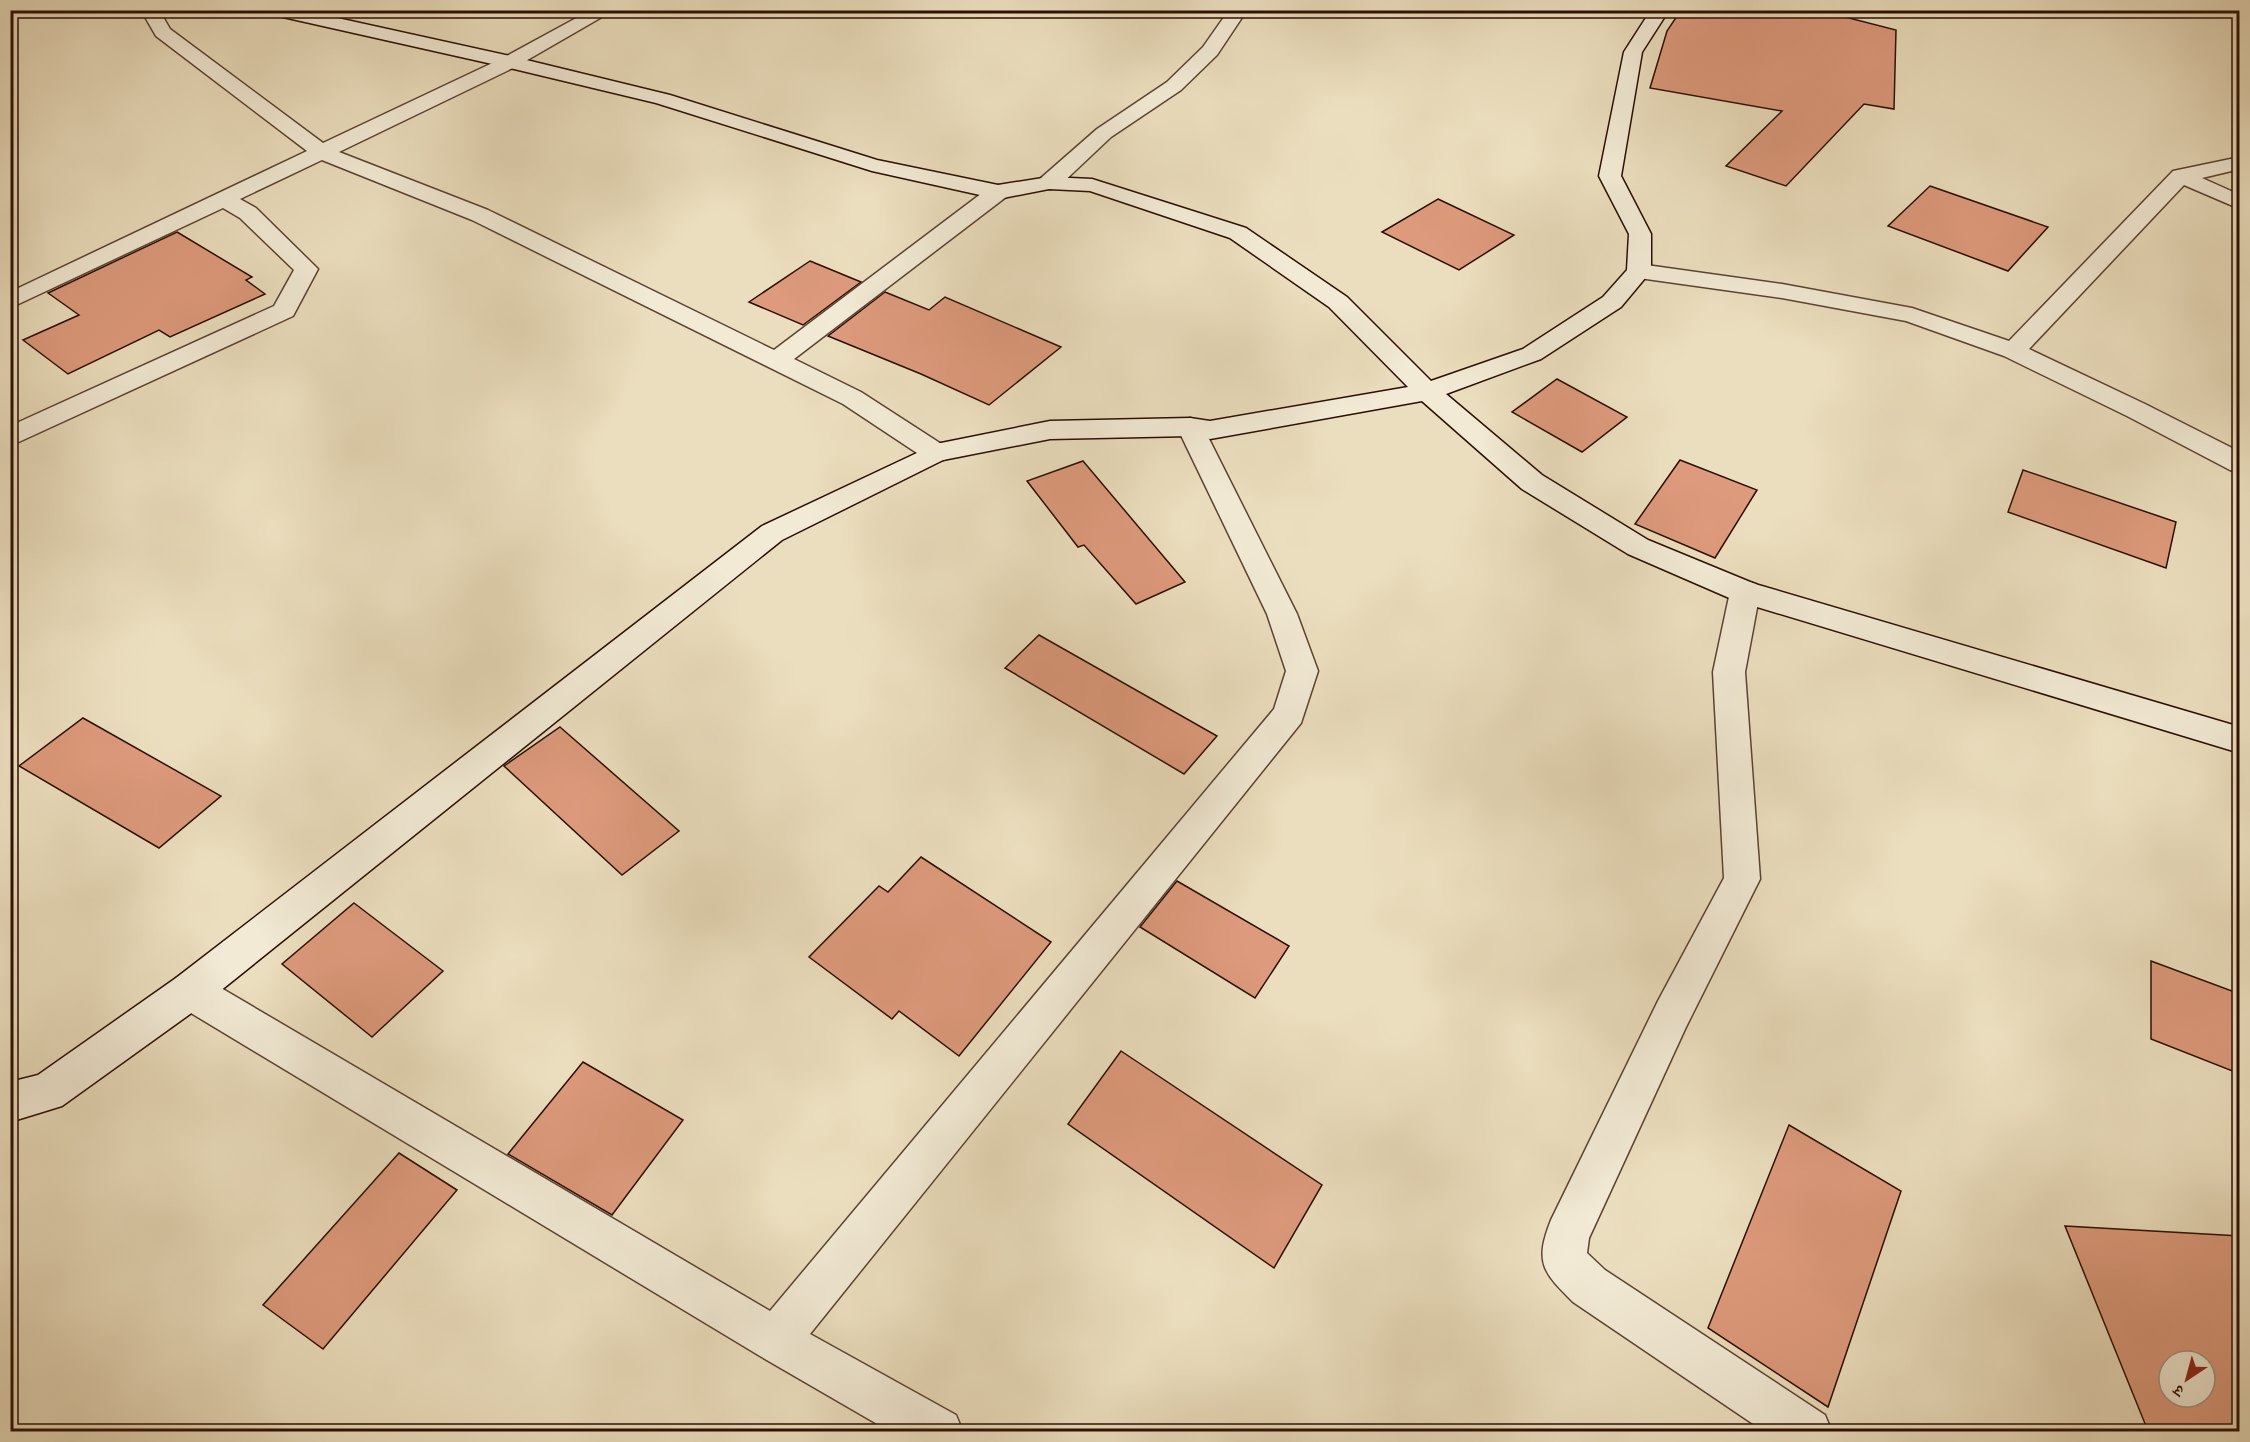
<svg xmlns="http://www.w3.org/2000/svg" width="2250" height="1442" viewBox="0 0 2250 1442" font-family="Alegreya,'Noto Serif Devanagari',serif">
	<style>
		.building { fill: #dd9a7c; stroke: #2b0e03; stroke-width: 1.5; fill-rule: evenodd }
		.lines { fill: none; stroke-linecap: round; stroke-linejoin: round }
		.minor-casing { stroke: #5b4232; stroke-width: 3 }
		.secondary-casing { stroke: #2b0e03; stroke-width: 3 }
		.minor { fill: #f2ead5; fill-rule: evenodd }
		.secondary { fill: #f2ead5; fill-rule: evenodd }
	</style>
	<rect width="100%" height="100%" fill="#ebdebe"/>
	<filter id="stains"><feTurbulence type="fractalNoise" baseFrequency=".00333" numOctaves="4"/><feColorMatrix values="0 0 0 0 .2 0 0 0 0 .09 0 0 0 0 .02 0 0 0 .5 -.17"/></filter>
	<radialGradient id="worn" r=".72"><stop offset=".6" stop-color="#630" stop-opacity="0"/><stop offset="1" stop-color="#630" stop-opacity=".3"/></radialGradient>
	<g class="building">
		<path d="M1681,10H1818L1896,30L1894,109L1864,104L1786,186L1726,166L1782,111L1650,88L1667,31Z"/>
		<path d="M1930,186L2048,227L2008,271L1888,226Z"/>
		<path d="M1438,199L1514,235L1459,270L1382,232Z"/>
		<path d="M177,232L252,277L246,280L265,294L170,337L159,330L68,374L23,340L79,315L48,293Z"/>
		<path d="M810,261L861,282L803,325L749,302Z"/>
		<path d="M885,292L929,310L945,297L1061,347L989,405L921,374L828,336Z"/>
		<path d="M1557,379L1627,417L1582,452L1512,412Z"/>
		<path d="M1680,460L1757,490L1715,558L1635,524Z"/>
		<path d="M1083,461L1185,582L1136,604L1084,545L1078,547L1027,481Z"/>
		<path d="M2023,470L2176,522L2166,568L2008,512Z"/>
		<path d="M1039,635L1217,736L1184,774L1005,668Z"/>
		<path d="M83,718L221,796L159,848L19,766Z"/>
		<path d="M560,727L679,831L622,875L504,766Z"/>
		<path d="M921,857L1051,942L959,1056L899,1011L892,1019L809,957L879,886L888,892Z"/>
		<path d="M1177,881L1289,946L1255,998L1140,927Z"/>
		<path d="M354,903L443,971L372,1037L282,964Z"/>
		<path d="M2151,961L2240,994V1074L2151,1039Z"/>
		<path d="M1121,1051L1322,1185L1274,1268L1068,1124Z"/>
		<path d="M583,1062L683,1120L612,1215L508,1154Z"/>
		<path d="M1789,1125L1901,1191L1828,1407L1708,1328Z"/>
		<path d="M399,1153L457,1190L323,1349L263,1305Z"/>
		<path d="M2065,1226L2240,1236V1431H2148ZM2169,1361H2205V1397H2169Z"/>
	</g>
	<g class="lines">
		<g class="minor-casing">
			<g id="minor">
				<path d="M141,10H159L170,29L323,143L503,58L591,10H614L517,66L339,152L488,210L774,350L990,187L998,185L1006,187L1009,192L1006,197L794,359L861,392L946,447L950,453L946,459L936,462L926,459L843,404L472,220L322,160L240,199L256,208L318,269L293,316L10,446V426L274,306L294,270L240,218L223,208L10,308V292L307,151L156,36Z"/>
				<path d="M1229,10H1247L1217,55L1181,90L1111,137L1057,188L1049,189L1041,188L1038,183L1041,178L1097,129L1167,82L1203,47Z"/>
				<path d="M2240,157V169L2202,178L2240,195V209L2184,185L2029,349L2145,404L2240,452V473L2230,470L2127,416L2004,356L1906,321L1782,298L1639,278L1631,276L1627,271L1631,266L1639,264L1782,284L1912,308L2009,341L2173,171Z"/>
				<path d="M1190,418L1199,421L1203,427L1297,614L1318,671L1301,723L810,1334L956,1415L963,1432H891L760,1356L176,1004L171,991L176,978L190,973L204,978L770,1311L1274,709L1286,671L1267,614L1177,427L1181,421Z"/>
				<path d="M1745,581L1756,584L1760,592L1745,672L1760,879L1686,1027L1589,1238L1587,1253L1605,1270L1825,1415L1832,1432H1765L1573,1302C1543,1272 1534,1263 1551,1220L1658,1001L1724,878L1713,672L1730,592L1734,584Z"/>
			</g>
		</g>
		<g class="secondary-casing">
			<path id="secondary" d="M265,10H301L510,56L670,95L877,160L998,185L1049,177L1092,179L1246,228L1347,297L1431,381L1523,349L1603,297L1627,270L1629,234L1599,176L1624,52L1651,10H1669L1642,52L1621,176L1651,234V271L1621,307L1541,359L1446,394L1542,475L1648,540L1755,584L2240,727V753L1734,600L1628,554L1522,489L1422,401L1210,439L1190,436L1050,439L943,460L782,540L204,1004L62,1106L10,1122V1082L38,1075L176,978L762,526L936,444L1050,421L1190,418L1210,421L1408,387L1329,307L1230,238L1090,191L1049,189L998,199L872,171L656,103L510,68L274,15Z"/>
		</g>
		<use href="#minor" class="minor"/>
		<use href="#secondary" class="secondary"/>
	</g>
	<rect width="2250" height="1442" fill="none" stroke="#ebdebe" stroke-width="36"/>
	<rect x="12" y="12" width="2226" height="1418" fill="none" stroke="#2b0e03" stroke-width="3"/>
	<rect x="18" y="18" width="2214" height="1406" fill="none" stroke="#2b0e03" stroke-width="1.5"/>
	<g transform="translate(2187 1379) rotate(216)"><circle r="28" fill="#f2ead5" stroke="#a29281" stroke-width="1.5"/>
	<path d="M0-4.5L10 22L0 15L-10 22Z" fill="#8f2418"/>
	<text y="-9" font-size="16" font-weight="bold" text-anchor="middle" fill="#2b0e03">उ</text>
	</g>
	<rect width="100%" height="100%" filter="url(#stains)"/>
	<rect width="100%" height="100%" fill="url(#worn)"/>
</svg>
